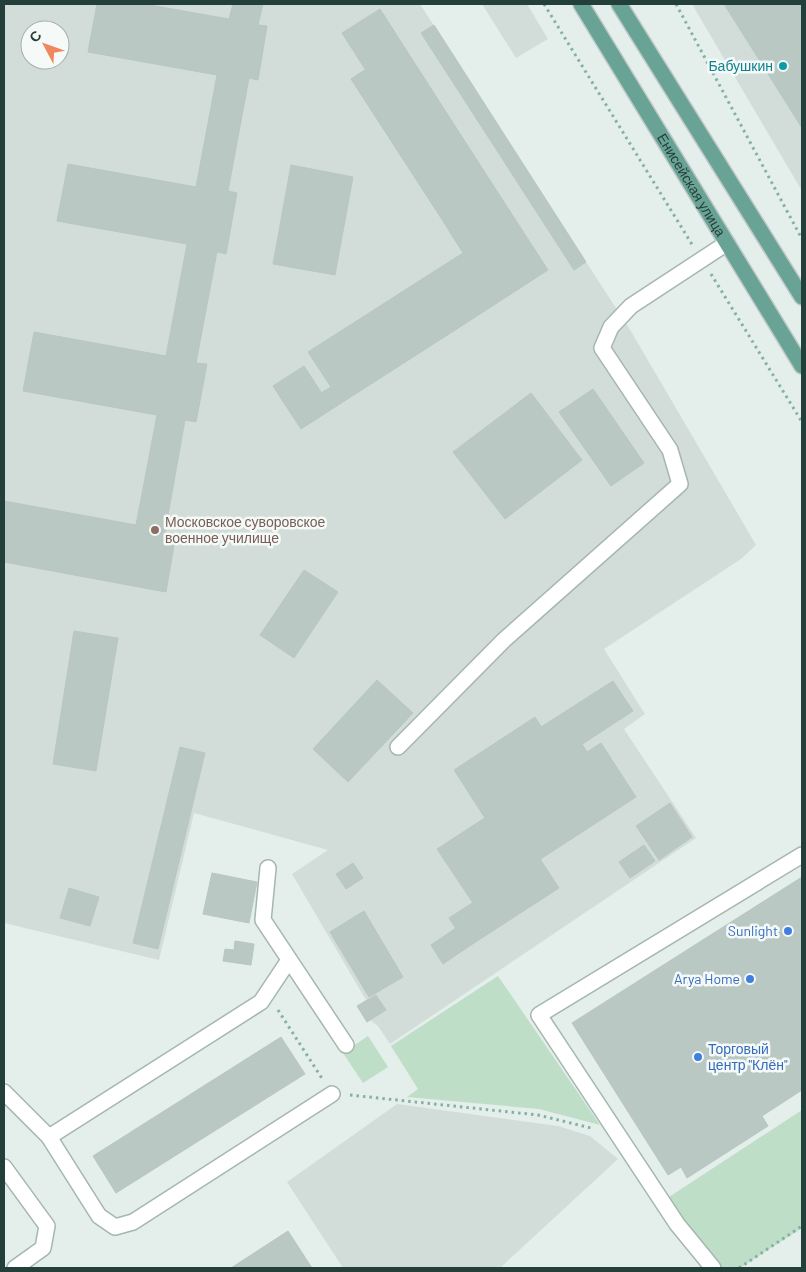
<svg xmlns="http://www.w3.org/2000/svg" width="806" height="1272" viewBox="0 0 806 1272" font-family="Barlow,sans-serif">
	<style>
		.built { fill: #d2ddd9; fill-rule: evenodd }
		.green { fill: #bedec7 }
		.building { fill: #b9c8c3; stroke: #b7c7c1 }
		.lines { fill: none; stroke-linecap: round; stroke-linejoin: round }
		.minor-casing { stroke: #a6b6b1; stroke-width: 18 }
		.major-casing { stroke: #c1c9c8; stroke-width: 18 }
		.path { stroke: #85b1a4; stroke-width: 3; stroke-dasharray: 2.5 4; stroke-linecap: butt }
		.minor { stroke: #fff; stroke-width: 15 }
		.major { stroke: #69a395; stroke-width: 15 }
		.culture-dot { fill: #0f9aa8; stroke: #f5faf8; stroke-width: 2 }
		.education-dot { fill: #8d6e63; stroke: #f5faf8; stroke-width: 2 }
		.shop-dot { fill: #3f7fe0; stroke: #f5faf8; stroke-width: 2 }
		.labels { text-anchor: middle; stroke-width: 5; stroke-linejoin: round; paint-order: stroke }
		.culture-label { font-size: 14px; fill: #0d838f; stroke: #f5faf8; text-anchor: end }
		.street-label { font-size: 14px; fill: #233f39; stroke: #f5faf8 }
		.education-label { font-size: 14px; fill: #785e54; stroke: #f5faf8; text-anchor: start }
		.shop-label { font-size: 14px; fill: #366cbe; stroke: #f5faf8; text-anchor: end }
	</style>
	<rect width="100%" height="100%" fill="#e4eeea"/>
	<g class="built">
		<path d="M4,4H420L632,333L756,545L741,559L604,649L645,714L624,729L696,838L390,1044L378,1026L370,1020L367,1022L357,1006L366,1000L292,874L328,850L194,813L159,960L4,923ZM30,30H60V60H30Z"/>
		<path d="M482,4H527L548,39L516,58Z"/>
		<path d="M692,4H802V191Z"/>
		<path d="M397,1104L558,1126L590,1136L618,1159L500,1268H343L287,1182Z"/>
	</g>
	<g class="green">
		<path d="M498,976L600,1125L539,1109L407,1097L418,1089L391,1046Z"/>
		<path d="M368,1036L388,1067L363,1083L343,1053Z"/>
		<path d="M802,1110V1228L740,1268H715L669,1197Z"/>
	</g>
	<g class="building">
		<path d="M97,4H144L229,19L233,4H263L258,25L267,26L258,80L249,78L228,191L237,193L226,254L217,252L196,363L207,364L196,422L185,420L165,532L176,534L166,592L4,562V501L136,525L157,415L23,391L34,332L166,356L187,244L57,221L68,164L196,187L217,75L88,52Z"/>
		<path d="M724,4H802V128Z"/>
		<path d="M380,9L403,45L365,69L342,33Z"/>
		<path d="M434,25L586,262L574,270L421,33Z"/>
		<path d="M403,45L493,185L441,218L351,79Z"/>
		<path d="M291,165L353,177L335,275L273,264Z"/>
		<path d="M493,185L548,270L463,325L430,274L463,253L441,218Z"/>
		<path d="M430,274L463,325L332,409L321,393L331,387L308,352Z"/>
		<path d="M304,366L332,409L301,429L273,386Z"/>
		<path d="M593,389L644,463L611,486L559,412Z"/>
		<path d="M531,393L582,460L505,519L453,452Z"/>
		<path d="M304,570L338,592L294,658L260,635Z"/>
		<path d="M74,631L118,638L96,771L53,764Z"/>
		<path d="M377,680L413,713L348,782L313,749Z"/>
		<path d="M613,681L633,711L561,758L541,727Z"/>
		<path d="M535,717L566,765L485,818L454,770Z"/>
		<path d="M601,743L636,797L473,903L437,849L566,765L561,758L582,744L587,752Z"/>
		<path d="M180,747L205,753L158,949L133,943Z"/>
		<path d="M670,803L692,837L659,860L636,826Z"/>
		<path d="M644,845L655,861L630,878L619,862Z"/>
		<path d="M540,859L559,888L468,947L449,918Z"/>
		<path d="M353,863L363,878L346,889L336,874Z"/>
		<path d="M212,873L257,882L249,923L203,914Z"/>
		<path d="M802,877V1090L762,1116L768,1126L687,1178L681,1167L668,1175L572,1023Z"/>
		<path d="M69,888L99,897L90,926L60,918Z"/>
		<path d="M364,911L403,977L369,997L330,932Z"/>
		<path d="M456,928L468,947L443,964L431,945Z"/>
		<path d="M235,941L254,944L251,965L223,961L225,949L234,950Z"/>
		<path d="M376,995L386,1010L367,1022L357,1006Z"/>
		<path d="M281,1037L305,1074L116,1193L93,1156Z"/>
		<path d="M288,1231L312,1268H231Z"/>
	</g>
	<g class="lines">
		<g class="minor-casing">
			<g id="minor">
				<path d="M398,747L504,640L680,484L670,450L602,348L611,327L631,306L727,243"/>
				<path d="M268,868L263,920L346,1045"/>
				<path d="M4,1092L49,1137L99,1216L115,1227L133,1222L332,1094"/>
				<path d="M49,1137L261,1002L289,960"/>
				<path d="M4,1167L47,1226L43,1248L15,1268"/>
				<path d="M713,1268L677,1224L539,1015L802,855"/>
			</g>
		</g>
		<g class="major-casing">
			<g id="major">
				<path id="s1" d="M581,4L802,366"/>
				<path d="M619,4L802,297"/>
			</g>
		</g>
		<g class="path">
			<path d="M544,4L693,246"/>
			<path d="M676,4L802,239"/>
			<path d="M711,274L802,422"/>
			<path d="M278,1010L323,1080"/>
			<path d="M350,1095L538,1115L591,1128"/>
			<path d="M739,1268L802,1226"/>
		</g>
		<use href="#minor" class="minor"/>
		<use href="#major" class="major"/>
	</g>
	<circle class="culture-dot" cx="783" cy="66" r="5"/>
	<circle class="education-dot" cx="155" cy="530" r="5"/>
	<g class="shop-dot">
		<circle cx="788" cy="931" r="5"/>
		<circle cx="750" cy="979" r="5"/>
		<circle cx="698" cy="1057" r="5"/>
	</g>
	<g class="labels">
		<g class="culture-label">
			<text x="773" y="71">Бабушкин</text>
		</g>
		<g class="street-label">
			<text dy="5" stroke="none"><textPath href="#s1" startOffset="212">Енисейская улица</textPath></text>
		</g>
		<g class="education-label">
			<text x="165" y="527">Московское суворовское<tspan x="165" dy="16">военное училище</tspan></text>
		</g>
		<g class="shop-label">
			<text x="778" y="936">Sunlight</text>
			<text x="740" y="984">Arya Home</text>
			<text x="708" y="1054" text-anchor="start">Торговый<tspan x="708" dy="16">центр "Клён"</tspan></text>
		</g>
	</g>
	<rect width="806" height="1272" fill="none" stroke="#233f39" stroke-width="10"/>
	<g transform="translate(45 45) rotate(311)"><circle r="24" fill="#f5faf8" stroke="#a1afac"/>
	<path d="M0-4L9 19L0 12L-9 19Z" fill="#f1875f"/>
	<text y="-8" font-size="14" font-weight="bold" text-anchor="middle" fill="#233f39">С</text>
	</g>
</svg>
